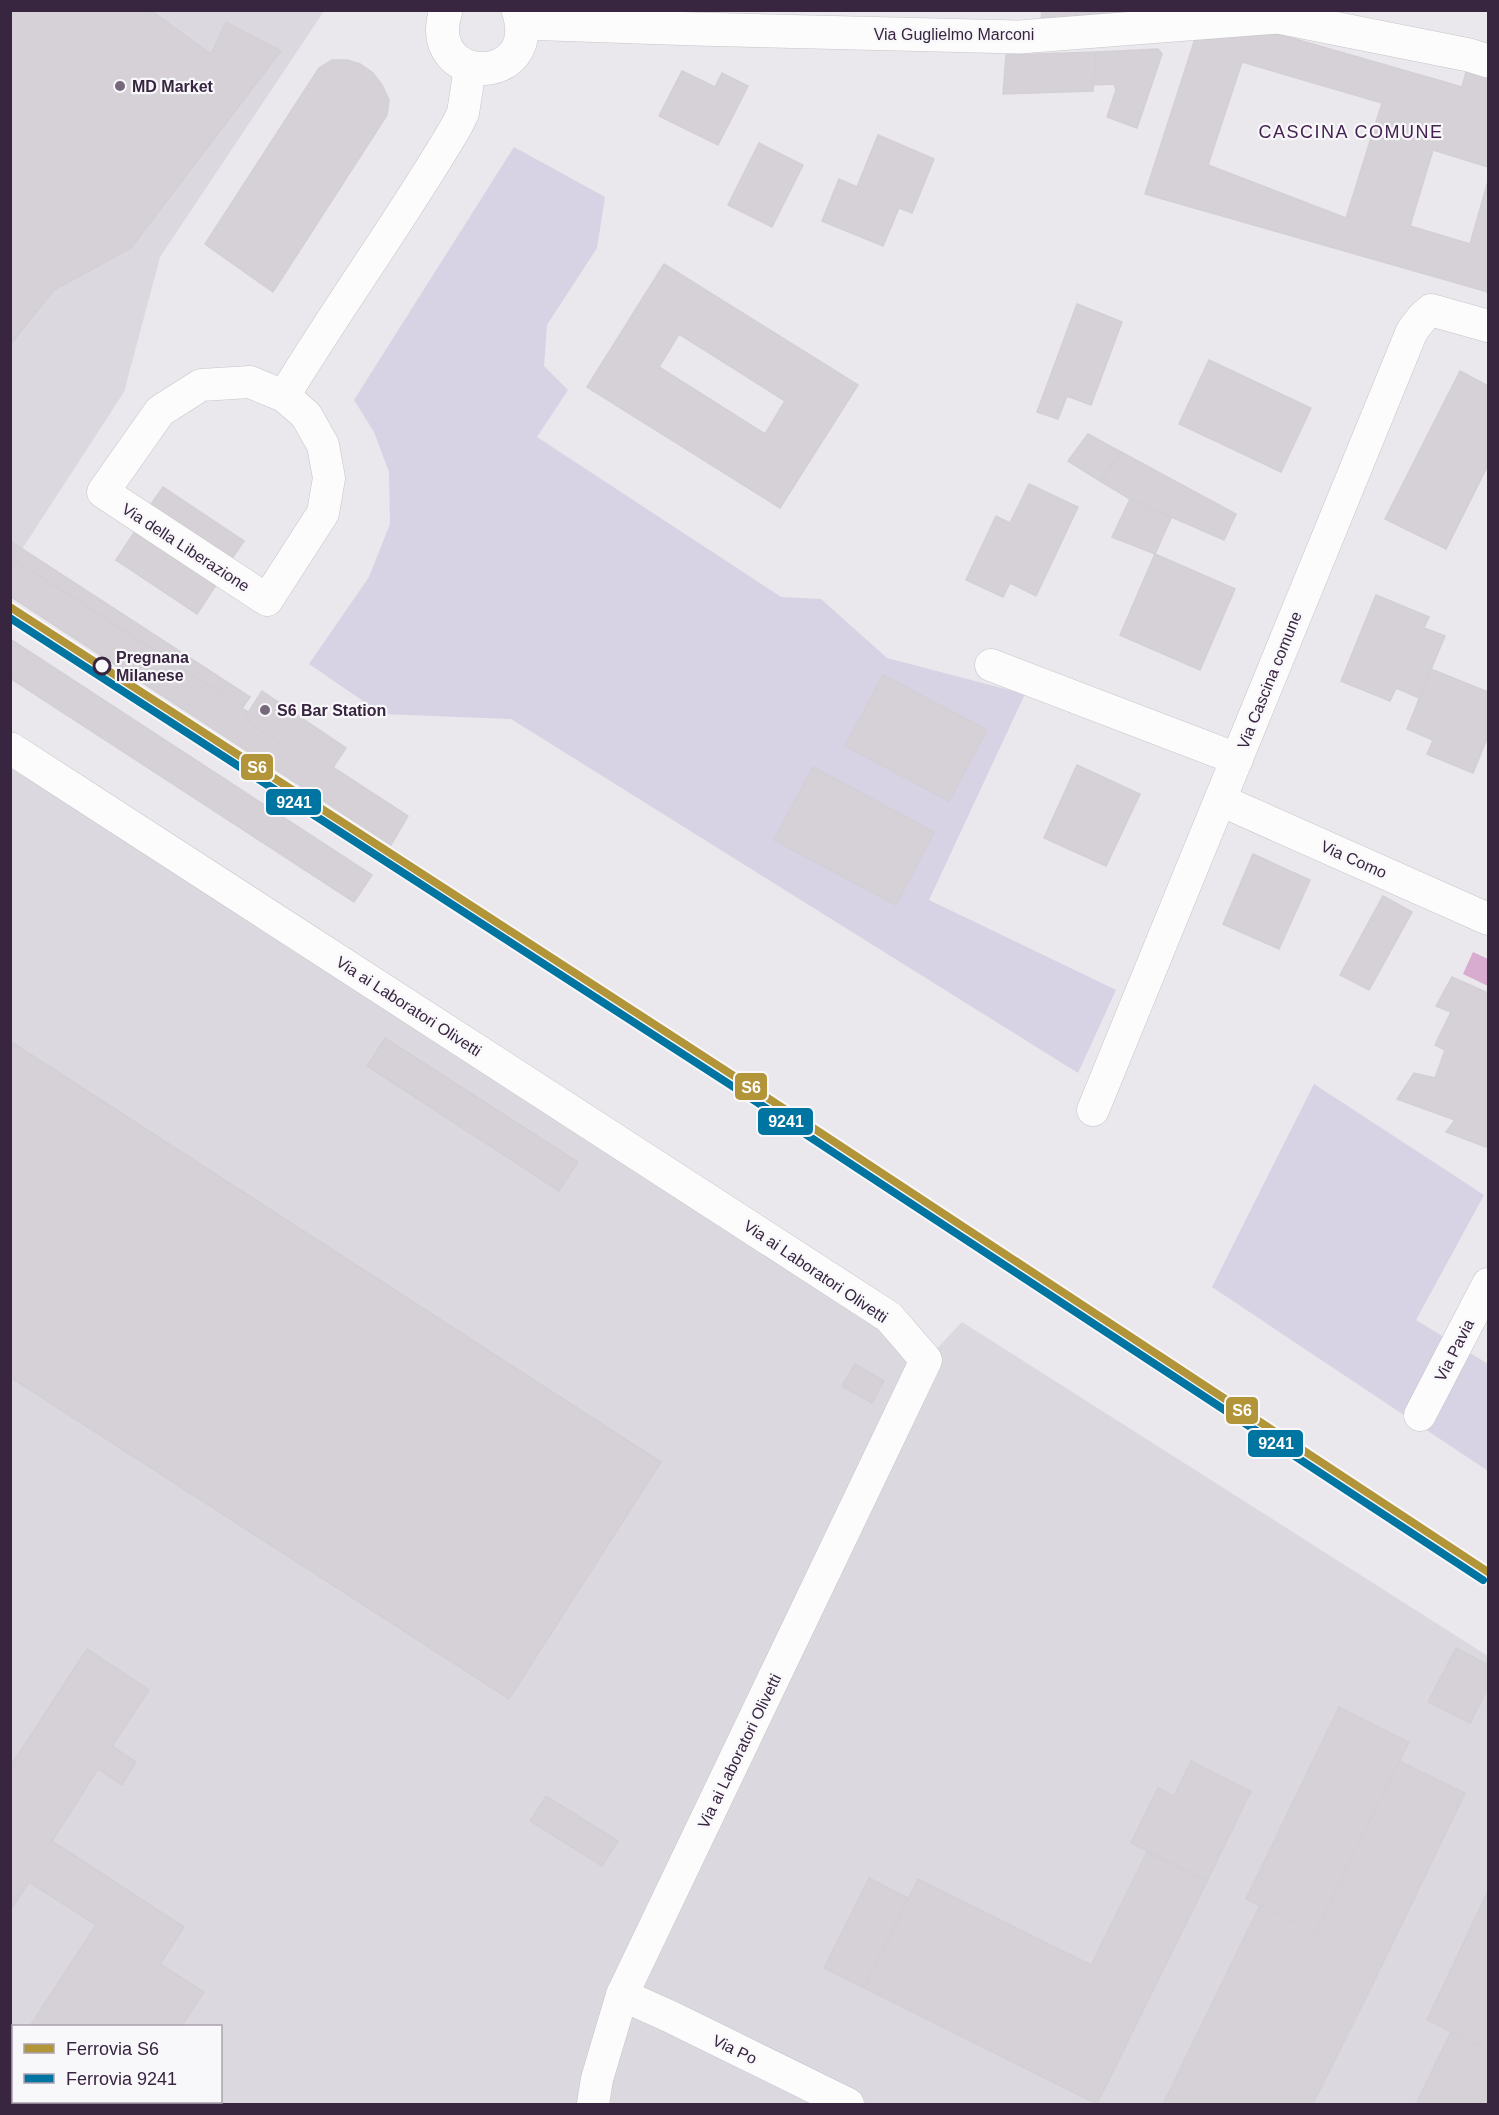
<svg xmlns="http://www.w3.org/2000/svg" width="1499" height="2115" viewBox="0 0 1499 2115" font-family="Arial,sans-serif">
	<style>
		.built { fill: #dcd8df; fill-rule: evenodd }
		.green { fill: #d7d2e4 }
		.water { fill: #d8abd1 }
		.building { fill: #d5d1d7; stroke: #d3d0d5; stroke-width: 1.5; fill-rule: evenodd }
		.lines { fill: none; stroke-linecap: round; stroke-linejoin: round }
		.minor-casing { stroke: #c6c4c8; stroke-width: 33 }
		.tertiary-casing { stroke: #c6c4c8; stroke-width: 34 }
		.minor { stroke: #fcfcfc; stroke-width: 32 }
		.tertiary { stroke: #fcfcfc; stroke-width: 33 }
		.rail-1-casing { stroke: #f8f7fa; stroke-width: 12 }
		.rail-2-casing { stroke: #f8f7fa; stroke-width: 12 }
		.rail-1 { stroke: #b29439; stroke-width: 8 }
		.rail-2 { stroke: #0075a1; stroke-width: 8 }
		.poi-dot { fill: #76697c; stroke: #f8f7fa; stroke-width: 2 }
		.stop-dot { fill: #f8f7fa; stroke: #382540; stroke-width: 3 }
		.labels { text-anchor: middle; stroke-width: 4.5; stroke-linejoin: round; paint-order: stroke }
		.street-label { font-size: 16px; fill: #382540; stroke: #f8f7fa }
		.poi-label { font-size: 16px; font-weight: bold; fill: #382540; stroke: #f8f7fa; text-anchor: start }
		.stop-label { font-size: 16px; font-weight: bold; fill: #382540; stroke: #f8f7fa; text-anchor: start }
		.neighbourhood-label { font-size: 18px; letter-spacing: 1.5px; fill: #452251; stroke: #f8f7fa }
		.line-badge { stroke: #f8f7fa; stroke-width: 2 }
		.badge-label { font-size: 16px; text-anchor: middle; font-weight: bold; fill: #fff }
	</style>
	<rect width="100%" height="100%" fill="#eae8ec"/>
	<g class="built">
		<path d="M10,11H324L160,257L124,392L15,560L10,557Z"/>
		<path d="M10,748L926,1360L962,1322L1488,1656V2104H11ZM14,2026H220V2102H14Z"/>
	</g>
	<g class="green">
		<path d="M514,147L605,197L597,248L547,325L544,366L568,390L537,437L781,597L821,599L887,658L1025,694L929,900L1116,990L1078,1073L511,719L382,714L309,664L369,577L390,524L389,472L374,432L354,400Z"/>
		<path d="M1314,1084L1484,1195L1416,1320L1488,1364V1471L1212,1287Z"/>
	</g>
	<path class="water" d="M1473,952L1488,959V986L1463,974Z"/>
	<g class="building">
		<path d="M10,10H150L211,54L226,22L281,51L131,248L54,290L10,345Z"/>
		<path d="M1042,10H1136V17L1041,21Z"/>
		<path d="M1264,30L1462,87L1468,65L1488,74V167L1433,150L1410,226L1470,244L1488,181V292L1145,194L1195,39ZM1242,62L1382,103L1346,218L1208,165Z"/>
		<path d="M1158,49L1162,54L1137,128L1107,117L1116,90L1114,84L1093,85L1096,52Z"/>
		<path d="M1096,52L1093,91L1003,94L1006,55Z"/>
		<path d="M332,60H347L360,64L373,73L382,85L389,100L387,115L273,292L205,244L319,68Z"/>
		<path d="M682,71L715,87L722,73L748,86L718,145L659,116Z"/>
		<path d="M878,135L934,159L912,213L899,208L883,246L822,221L839,179L857,187Z"/>
		<path d="M759,143L803,165L772,227L728,205Z"/>
		<path d="M664,264L858,385L780,508L587,387ZM679,334L785,401L765,434L659,367Z"/>
		<path d="M1077,304L1122,322L1091,405L1067,396L1058,419L1037,412Z"/>
		<path d="M1209,360L1311,408L1281,472L1179,424Z"/>
		<path d="M1460,371L1488,386V465L1446,549L1385,519Z"/>
		<path d="M1088,434L1121,452L1100,481L1068,461Z"/>
		<path d="M1121,452L1236,514L1224,540L1130,499L1100,481Z"/>
		<path d="M1029,484L1078,507L1036,596L1010,583L1003,597L966,580L996,516L1010,523Z"/>
		<path d="M163,487L244,541L225,569L143,516Z"/>
		<path d="M1130,499L1171,518L1155,554L1112,537Z"/>
		<path d="M135,531L216,585L197,614L116,560Z"/>
		<path d="M10,541L250,697L243,707L10,557Z"/>
		<path d="M1155,554L1235,589L1200,670L1120,635Z"/>
		<path d="M10,557L408,816L391,845L10,596Z"/>
		<path d="M1376,595L1429,617L1424,628L1445,636L1419,698L1396,688L1390,701L1341,681Z"/>
		<path d="M10,639L372,875L354,902L10,678Z"/>
		<path d="M1431,669L1488,692V736L1473,773L1427,754L1433,740L1407,729Z"/>
		<path d="M883,675L987,730L949,801L845,746Z"/>
		<path d="M262,691L346,748L328,775L244,719Z"/>
		<path d="M1077,765L1140,794L1106,866L1044,838Z"/>
		<path d="M813,767L934,832L896,905L774,840Z"/>
		<path d="M1253,854L1310,880L1279,949L1223,924Z"/>
		<path d="M1383,896L1412,912L1369,990L1340,975Z"/>
		<path d="M1452,977L1488,993V1141L1486,1147L1446,1132L1455,1120L1397,1099L1414,1073L1435,1078L1445,1050L1435,1045L1451,1012L1436,1006Z"/>
		<path d="M385,1038L578,1162L559,1191L367,1066Z"/>
		<path d="M10,1041L661,1462L509,1699L10,1377Z"/>
		<path d="M855,1364L884,1381L872,1403L842,1386Z"/>
		<path d="M1456,1648L1488,1665V1688L1470,1723L1428,1702Z"/>
		<path d="M87,1649L149,1690L112,1746L136,1762L122,1785L98,1769L52,1841L184,1927L160,1964L204,1992L182,2026H30L96,1925L29,1882L10,1911V1767Z"/>
		<path d="M1339,1707L1409,1742L1315,1933L1246,1899Z"/>
		<path d="M1191,1761L1251,1791L1207,1881L1131,1843L1158,1788L1174,1796Z"/>
		<path d="M1399,1761L1465,1793L1382,1965L1315,1933Z"/>
		<path d="M546,1796L618,1841L602,1866L530,1821Z"/>
		<path d="M1147,1852L1207,1881L1097,2104L864,1988L918,1879L1091,1965Z"/>
		<path d="M869,1878L908,1898L864,1988L824,1968Z"/>
		<path d="M1488,1891V2050L1427,2020Z"/>
		<path d="M1260,1905L1382,1965L1313,2104H1163Z"/>
		<path d="M1451,2032L1488,2050V2104H1416Z"/>
	</g>
	<g class="lines">
		<g class="minor-casing">
			<g id="minor">
				<path d="M250,382L284,396L306,415L323,445L329,478L323,513L267,600L103,492L160,411L201,385Z"/>
				<path d="M284,396C339,305 402,219 456,127L463,113L470,68"/>
				<path d="M991,665L1237,759"/>
				<path d="M10,748L889,1317L926,1360L622,1995L597,2079L593,2104"/>
				<path d="M1220,800L1488,919"/>
				<path d="M1093,1110L1412,331L1422,318L1431,310L1488,326"/>
				<path d="M1420,1415L1488,1284"/>
				<path d="M622,1995L671,2017L848,2104"/>
			</g>
		</g>
		<g class="tertiary-casing">
			<g id="tertiary">
				<path d="M446,10C421,88 544,88 518,10"/>
				<path d="M522,23L696,29L1019,37L1278,17L1469,55L1488,61"/>
			</g>
		</g>
		<use href="#minor" class="minor"/>
		<use href="#tertiary" class="tertiary"/>
		<g class="rail-1-casing">
			<path id="rail-1" d="M10,607L751,1087L1488,1572"/>
		</g>
		<g class="rail-2-casing">
			<path id="rail-2" d="M10,618L746,1095L1483,1580"/>
		</g>
		<use href="#rail-1" class="rail-1"/>
		<use href="#rail-2" class="rail-2"/>
	</g>
	<g class="poi-dot">
		<circle cx="120" cy="86" r="6"/>
		<circle cx="265" cy="710" r="6"/>
	</g>
	<circle class="stop-dot" cx="102" cy="666" r="8"/>
	<g class="labels">
		<g class="street-label">
			<text x="954" y="40">Via Guglielmo Marconi</text>
			<text transform="translate(186 547) rotate(33)" y="6">Via della Liberazione</text>
			<text transform="translate(1269 680) rotate(-68)" y="6">Via Cascina comune</text>
			<text transform="translate(1354 859) rotate(24)" y="6">Via Como</text>
			<text transform="translate(409 1006) rotate(33)" y="6">Via ai Laboratori Olivetti</text>
			<text transform="translate(816 1271) rotate(34)" y="6">Via ai Laboratori Olivetti</text>
			<text transform="translate(1454 1350) rotate(-63)" y="6">Via Pavia</text>
			<text transform="translate(739 1751) rotate(-64)" y="6">Via ai Laboratori Olivetti</text>
			<text transform="translate(735 2049) rotate(26)" y="6">Via Po</text>
		</g>
		<g class="poi-label">
			<text x="132" y="92">MD Market</text>
			<text x="277" y="716">S6 Bar Station</text>
		</g>
		<g class="stop-label">
			<text x="116" y="663">Pregnana<tspan x="116" dy="18">Milanese</tspan></text>
		</g>
		<g class="neighbourhood-label">
			<text x="1351" y="138">CASCINA COMUNE</text>
		</g>
	</g>
	<g class="line-badge">
		<rect x="240" y="753" width="34" height="28" rx="6" fill="#b29439"/>
		<rect x="265" y="788" width="57" height="28" rx="6" fill="#0075a1"/>
		<rect x="734" y="1072" width="34" height="29" rx="6" fill="#b29439"/>
		<rect x="757" y="1107" width="57" height="29" rx="6" fill="#0075a1"/>
		<rect x="1225" y="1396" width="34" height="29" rx="6" fill="#b29439"/>
		<rect x="1247" y="1429" width="57" height="29" rx="6" fill="#0075a1"/>
	</g>
	<g class="badge-label">
		<text x="257" y="773">S6</text>
		<text x="294" y="808">9241</text>
		<text x="751" y="1093">S6</text>
		<text x="786" y="1127">9241</text>
		<text x="1242" y="1416">S6</text>
		<text x="1276" y="1449">9241</text>
	</g>
	<rect width="1499" height="2115" fill="none" stroke="#382540" stroke-width="24"/>
	<rect x="12" y="2025" width="210" height="78" fill="#f8f7fa" stroke="#aba3b0" stroke-width="1.5"/>
	<rect x="24" y="2044" width="30" height="9" fill="#b29439" stroke="#aba3b0" stroke-width="1.5"/>
	<text x="66" y="2055" font-size="18" fill="#382540">Ferrovia S6</text>
	<rect x="24" y="2074" width="30" height="9" fill="#0075a1" stroke="#aba3b0" stroke-width="1.5"/>
	<text x="66" y="2085" font-size="18" fill="#382540">Ferrovia 9241</text>
</svg>
